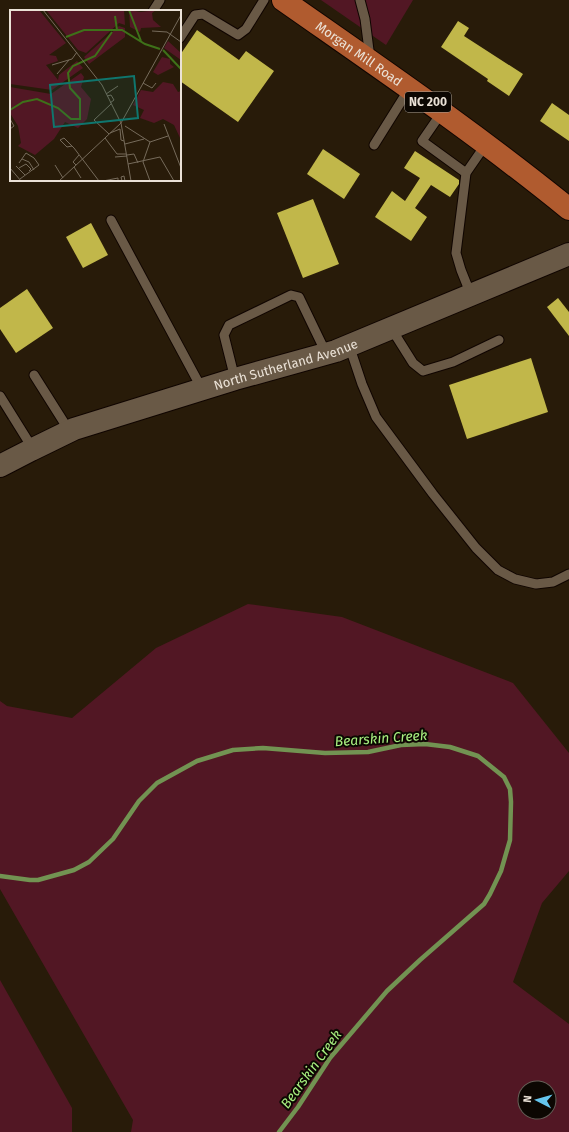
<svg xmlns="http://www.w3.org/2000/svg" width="569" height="1132" viewBox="0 0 569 1132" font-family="'Fira Sans',sans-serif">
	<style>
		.green { fill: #521724; fill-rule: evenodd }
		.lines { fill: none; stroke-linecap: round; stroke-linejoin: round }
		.stream { stroke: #729352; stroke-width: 4.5 }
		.building { fill: #c1b74a }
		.lane-casing { stroke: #100500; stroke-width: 11 }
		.secondary-casing { stroke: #100500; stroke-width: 24 }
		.primary-casing { stroke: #100500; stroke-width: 24 }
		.lane { stroke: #695946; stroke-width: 9 }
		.secondary { stroke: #695946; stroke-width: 22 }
		.primary { stroke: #b05b2f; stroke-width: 22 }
		.labels { text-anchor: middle; stroke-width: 4; stroke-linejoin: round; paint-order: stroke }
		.shield { fill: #0c0702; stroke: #a8a097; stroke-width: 1 }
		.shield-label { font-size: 12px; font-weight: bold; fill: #ebe2d7 }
		.street-label { font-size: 13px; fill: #ebe2d7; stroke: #0c0702 }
		.water-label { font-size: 14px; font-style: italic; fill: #a7ee7f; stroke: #0c0702 }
		.inset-river { fill: none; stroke: #3e7119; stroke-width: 2 }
		.inset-road { fill: none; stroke: #766b5b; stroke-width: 1 }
		.view { fill: #0f766e; fill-opacity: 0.15; stroke: #0f766e; stroke-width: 2 }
		.inset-edge { fill: none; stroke: #ebe2d7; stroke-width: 2 }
	</style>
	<rect width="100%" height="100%" fill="#281b09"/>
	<g class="green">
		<path d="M321,0H413L386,45Z"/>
		<path d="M248,604L342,617L513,683L569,753V871L542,903L513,982L569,1024V1132H131L133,1120L0,889V701L7,706L72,718L156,648ZM525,1088H549V1112H525Z"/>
		<path d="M0,980L72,1108V1132H0Z"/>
	</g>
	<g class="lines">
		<path class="stream" d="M0,876L30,880H38L74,870L89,862L113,839L139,801L157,783L197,761L233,750L263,748L325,753L368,752L401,745L425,744L450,747L478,756L504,777L510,789L511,802L510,840L501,871L490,894L484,904L420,960L387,991L330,1058L298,1107L279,1132"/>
	</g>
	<g class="building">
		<path d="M458,21L469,28L464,36L523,74L509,96L487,81L488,79L441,47Z"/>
		<path d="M197,30L239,60L246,51L274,71L238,122L180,81V55Z"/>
		<path d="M552,103L569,115V141L540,121Z"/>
		<path d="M323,149L360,174L344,199L307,174Z"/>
		<path d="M415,151L459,180V184L450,197L431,185L415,208L427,217L411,241L375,217L392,191L405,201L420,178L404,168Z"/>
		<path d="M313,199L339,264L303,278L277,213Z"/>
		<path d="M91,223L108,255L83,268L66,237Z"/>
		<path d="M27,289L53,328L16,353L0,329V308Z"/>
		<path d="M558,298L569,312V336L547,307Z"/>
		<path d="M531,358L548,412L467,439L449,385Z"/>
	</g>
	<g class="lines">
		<g class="lane-casing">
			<g id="lane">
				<path d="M360,0L365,19L370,58"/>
				<path d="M153,11L160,0"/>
				<path d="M180,38L195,15L203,14L238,35L246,29L264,0"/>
				<path d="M442,112L422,141L466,173"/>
				<path d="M374,145L409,89"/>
				<path d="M111,220L202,389"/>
				<path d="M471,295L461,270L456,253L466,173L486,144"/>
				<path d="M391,328L413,363L423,371L453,362L499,340"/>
				<path d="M349,345L362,384L376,417L433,494L476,548L498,570L515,579L536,584L553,582L569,574"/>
				<path d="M34,375L70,432"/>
				<path d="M235,379L224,335L229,325L291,295L299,297L326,353"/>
				<path d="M0,396L33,449"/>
			</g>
		</g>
		<g class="secondary-casing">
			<g id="secondary">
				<path id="s1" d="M0,466L31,450L74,429L235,379L336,351L569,254"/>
			</g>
		</g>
		<g class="primary-casing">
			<g id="primary">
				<path id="s2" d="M283,0C380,68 477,134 569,209"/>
			</g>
		</g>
		<use href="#lane" class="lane"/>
		<use href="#secondary" class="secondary"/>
		<use href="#primary" class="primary"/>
	</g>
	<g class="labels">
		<rect class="shield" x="405" y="92" width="46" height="20" rx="3"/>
		<g class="shield-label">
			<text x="428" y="106">NC 200</text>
		</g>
		<g class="street-label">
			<text dy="5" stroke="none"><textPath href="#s2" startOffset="93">Morgan Mill Road</textPath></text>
			<text dy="5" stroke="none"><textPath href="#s1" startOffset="304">North Sutherland Avenue</textPath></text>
		</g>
		<g class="water-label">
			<text transform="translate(381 738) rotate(-4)" y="5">Bearskin Creek</text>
			<text transform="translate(311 1069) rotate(-54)" y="5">Bearskin Creek</text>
		</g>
	</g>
	<g transform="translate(10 10)">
		<rect width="171" height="171" fill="#281b09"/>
		<path d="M0,0H29L56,33L39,45L46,46L48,51L36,55L48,70L49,65L67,51L73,58L42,80L0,74ZM36,0H114L115,15L109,13L76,43L68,40ZM119,0L131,2L146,0L142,3L143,10L151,17L131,18L130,22L120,17ZM109,16L115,18V27L79,54L74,47ZM158,31L171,43V50L154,38ZM152,47L160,49V54L164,57L148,65L143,62ZM71,63L74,67L71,77L81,89L77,109L68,118L55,112L44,129L25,145L8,136L11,133L8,116L0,103V77L41,84ZM153,72L163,74L168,82L171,81V130L164,115L153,109L144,113L130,108L134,100L123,95L131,80L143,82Z" fill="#521724"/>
		<path class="inset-river" d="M119,0L131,31M105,6L107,20M56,27L74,20H112L135,34L150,39M153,40L171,59M0,100L13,92L27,89L48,98L61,109H70V89L60,78L58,63L63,56L85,46L102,22"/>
		<path class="inset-road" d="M33,0L92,75L111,113L121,171M142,21L157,22L171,32M42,55L62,49L67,42M47,64L59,50M133,73L142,78L146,73M96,84L108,76M97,86L101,85L104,90L100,93M0,109L4,116L0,119M154,114L171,158M115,116L140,132L158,126M100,123L110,119L111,130L114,131M99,124L84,110L101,94M95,128L107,144H116M140,132L133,152L140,171M115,134L134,129M62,136L57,137L50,130L54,128L64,138L89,171M117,145L124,144L128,153M105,147L117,146M12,149L19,152L24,160M9,153L16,143L24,148L29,155L10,169M118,154L150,147L164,171M45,155L53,168M66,155L63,152L69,145M6,156L15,165M64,157L71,168M0,158L11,171M9,158L16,154L21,159L19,161M49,171L111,113L171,5M93,171L108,168V171M112,171L111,167L114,166L115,171"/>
		<path class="view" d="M124,66L128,108L44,117L40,75Z"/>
		<rect width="171" height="171" class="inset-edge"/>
	</g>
	<g transform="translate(537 1100) rotate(276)"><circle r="19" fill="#0c0702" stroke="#655f57"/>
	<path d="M0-3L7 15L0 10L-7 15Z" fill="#65c5ee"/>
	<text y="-6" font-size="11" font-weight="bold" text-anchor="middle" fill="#ebe2d7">N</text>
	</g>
</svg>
